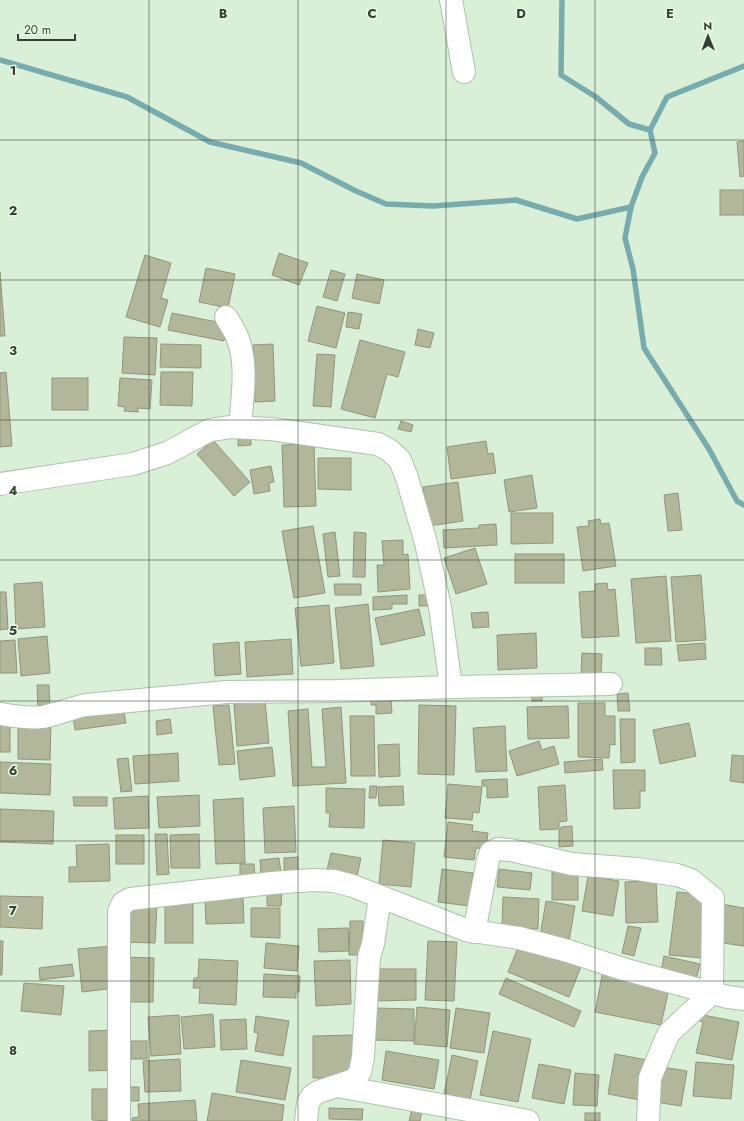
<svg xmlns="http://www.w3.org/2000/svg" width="744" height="1121" viewBox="0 0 744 1121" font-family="Jost,sans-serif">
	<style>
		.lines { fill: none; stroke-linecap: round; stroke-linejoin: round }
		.stream { stroke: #77abae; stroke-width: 5.5 }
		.building { fill: #b2b69a; stroke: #91957a }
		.minor-casing { stroke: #adc2ab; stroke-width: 24 }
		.minor { stroke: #fff; stroke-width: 22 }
		.grid { fill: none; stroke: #363f35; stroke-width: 1; stroke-opacity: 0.55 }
		.grid-label { font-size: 13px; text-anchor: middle; font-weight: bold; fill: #363f35; stroke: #e6fce4; stroke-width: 3; stroke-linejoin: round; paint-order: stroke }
	</style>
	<rect width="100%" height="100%" fill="#d9efd7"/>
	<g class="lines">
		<g class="stream">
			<path d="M562,0L561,75L596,97L629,124L650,130L655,153L642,177L631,207L625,238L633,269L644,348L709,449L737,501L744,505"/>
			<path d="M0,60L127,97L210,142L301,163L356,191L386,204L433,206L516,200L577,219L631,207"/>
			<path d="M650,130L667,97L744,66"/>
		</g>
	</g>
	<g class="building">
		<path d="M744,141V176L740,177L737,142Z"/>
		<rect x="720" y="190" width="24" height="25"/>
		<path d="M279,253L308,263L299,285L272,275Z"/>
		<path d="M145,255L171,263L161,298L168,300L160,327L126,317Z"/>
		<path d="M206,268L235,274L228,308L199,302Z"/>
		<path d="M331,270L345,274L337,301L323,297Z"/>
		<path d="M0,272L5,336H0Z"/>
		<path d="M357,274L384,280L379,304L352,298Z"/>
		<path d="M317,306L345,313L336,348L308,341Z"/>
		<path d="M348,312L362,314L359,329L346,327Z"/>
		<path d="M172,313L227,324L224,341L168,330Z"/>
		<path d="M418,329L434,333L430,348L415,345Z"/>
		<path d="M124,337L157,338L155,375L122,373Z"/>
		<path d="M360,340L405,352L398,377L387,374L375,418L341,409Z"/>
		<path d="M161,344L201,345V368L160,367Z"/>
		<path d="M273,344L275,401L255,402L253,345Z"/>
		<path d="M317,354L335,355L331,407L313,406Z"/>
		<path d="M6,372L12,446L0,447V373Z"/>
		<path d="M161,372H193L192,406L160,405Z"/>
		<rect x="52" y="378" width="36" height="32"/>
		<path d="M120,378L152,380L150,409L138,408V412L124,411L125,407L118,406Z"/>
		<path d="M401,421L413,425L411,432L398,429Z"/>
		<path d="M238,432H251V445L238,446Z"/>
		<path d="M213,440L250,482L234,496L197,454Z"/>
		<path d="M486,441L488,454L493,453L496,473L451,479L447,447Z"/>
		<path d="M314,444L316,506L284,507L282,445Z"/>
		<path d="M318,458H351V490L318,489Z"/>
		<path d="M271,466L274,482L269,483L270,491L254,494L250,470Z"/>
		<path d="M532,475L537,508L509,512L504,480Z"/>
		<path d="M458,482L463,521L429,526L423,487Z"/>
		<path d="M678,493L682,530L668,531L664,495Z"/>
		<path d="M511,513H553V543L511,544Z"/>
		<path d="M600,519L601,524L609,523L616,566L583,571L577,527L589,526L588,521Z"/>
		<path d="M496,524L497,545L444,548L443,530L479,528V525Z"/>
		<path d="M313,526L325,593L294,598L282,531Z"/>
		<path d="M335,532L340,576L328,577L323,534Z"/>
		<path d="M354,532L366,533L365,577H353Z"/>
		<path d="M403,540V555L408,554L410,589L378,592L377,565H384L382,541Z"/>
		<path d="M475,548L487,584L456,594L444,558Z"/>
		<rect x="515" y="554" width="49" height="29"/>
		<path d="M701,575L706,640L676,642L671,577Z"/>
		<path d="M666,576L671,641L636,643L631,579Z"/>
		<path d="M42,582L45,627L16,629L14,584Z"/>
		<path d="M607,583L608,590L615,589L619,636L582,638L579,592L595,591V584Z"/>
		<path d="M334,584H361V595H335Z"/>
		<path d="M0,592H6L8,629L0,630Z"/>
		<path d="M407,595V604H392V609L373,610V597Z"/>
		<rect x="419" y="595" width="12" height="11"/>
		<path d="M368,604L374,666L341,669L335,608Z"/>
		<path d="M329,605L334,663L301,666L295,608Z"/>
		<path d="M419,609L425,635L381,645L375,618Z"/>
		<path d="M488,612L489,627L473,628L471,613Z"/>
		<path d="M536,633L537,668L498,670L497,635Z"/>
		<path d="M47,636L50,673L21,676L18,639Z"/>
		<path d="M291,639L293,674L247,677L245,642Z"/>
		<path d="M15,640L17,673H0V641Z"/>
		<path d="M239,642L241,674L215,676L213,644Z"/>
		<path d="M705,643L706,659L679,661L677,645Z"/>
		<path d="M645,648H661L662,665H645Z"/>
		<path d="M582,653L602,654L601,674H581Z"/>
		<path d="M37,685H49L50,707L38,708Z"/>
		<rect x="532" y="693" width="10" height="8"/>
		<path d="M628,693L630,711H618L617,694Z"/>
		<path d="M371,698H391L392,713L376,714V705H371Z"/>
		<path d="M265,701L269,743L237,746L234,704Z"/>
		<path d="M578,703H605V716H615V745L610,744L609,758L578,757Z"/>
		<path d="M229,705L235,764L219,765L213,706Z"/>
		<path d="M419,705L456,706L454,775L418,774Z"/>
		<path d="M568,706L569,738L528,739L527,707Z"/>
		<path d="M123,707L126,723L75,730L73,715Z"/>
		<path d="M341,707L346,783L293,786L288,711L308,709L312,767H326L322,709Z"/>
		<path d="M350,716H374L375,776H351Z"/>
		<rect x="0" y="717" width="10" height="35"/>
		<path d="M170,719L172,733L157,735L156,721Z"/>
		<path d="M620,719H635V762L621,763Z"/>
		<path d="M18,722L51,723L50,760L18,759Z"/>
		<path d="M689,723L696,756L660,764L653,730Z"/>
		<path d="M505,726L507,771L476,772L473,728Z"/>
		<path d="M539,741L542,750L554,746L559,764L517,776L509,751Z"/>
		<path d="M399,744L400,776L379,777L378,745Z"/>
		<path d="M272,747L275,776L240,780L237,751Z"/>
		<path d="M178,753L179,781L135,784L133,756Z"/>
		<path d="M732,755L744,756V783L730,781Z"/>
		<path d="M128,758L132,791L121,792L117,759Z"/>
		<path d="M602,759L603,770L565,773L564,762Z"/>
		<path d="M0,762L51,764L50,795L0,793Z"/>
		<path d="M613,770H645V791H640V808L614,809Z"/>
		<path d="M507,779L508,797L487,798V786H482V780Z"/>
		<path d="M448,784L482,787L479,813L473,812L472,820L445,818Z"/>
		<path d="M565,785L567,821L559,822V829L540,830L538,787Z"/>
		<path d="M370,786H377L376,798H369Z"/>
		<path d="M403,786L404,805L379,806L378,787Z"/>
		<path d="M326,788L365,789L364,828L329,827L330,813H326Z"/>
		<path d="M199,795L200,826L159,828L157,797Z"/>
		<path d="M148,796L149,828L115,829L113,798Z"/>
		<path d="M73,797H107V806H74Z"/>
		<path d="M243,798L245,863L216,864L213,800Z"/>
		<path d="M294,806L296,852L265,853L263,808Z"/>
		<path d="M0,809L54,811L53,844L0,842Z"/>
		<path d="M448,822L473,825L472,831L488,833L486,849L476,848L474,860L444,857Z"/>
		<path d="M572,826L573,846L559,847V830H561V827Z"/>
		<path d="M155,834H167L169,874L157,875Z"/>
		<path d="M199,834L200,868H171L170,835Z"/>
		<rect x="116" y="835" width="28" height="29"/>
		<path d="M383,840L415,843L411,887L379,884Z"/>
		<path d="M109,844L110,881L69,882V867H77L76,845Z"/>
		<path d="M331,853L361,858L357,876L327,870Z"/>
		<path d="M298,857V872H284V858Z"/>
		<path d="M279,858L281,873L261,875L260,860Z"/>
		<path d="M240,864H254L255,877H240Z"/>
		<path d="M442,869L473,873L469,906L438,902Z"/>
		<path d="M499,869L532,873L530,890L497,887Z"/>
		<rect x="552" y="869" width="26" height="31"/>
		<path d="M588,876L619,881L613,916L582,911Z"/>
		<path d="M656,881L658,922L626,923L625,882Z"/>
		<path d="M267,889H282L281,906H267Z"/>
		<path d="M677,892L709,895L702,958L669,955Z"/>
		<path d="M0,896L43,897L42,929L0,927Z"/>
		<path d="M503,897L539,899L538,929L502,928Z"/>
		<path d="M243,898L244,923L206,924L205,900Z"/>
		<path d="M546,901L575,906L569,941L540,936Z"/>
		<rect x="165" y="903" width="28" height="40"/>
		<path d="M721,904L744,908V946L716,942Z"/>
		<path d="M123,905L157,906L155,943L121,942Z"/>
		<path d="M251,908H280V938L251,937Z"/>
		<path d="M350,921H363V955H349Z"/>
		<path d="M628,926L641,928L634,956L622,953Z"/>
		<path d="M348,928L349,951L319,952L318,929Z"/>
		<path d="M521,940L582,964L569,997L508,972Z"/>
		<path d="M0,941H3L2,975H0Z"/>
		<path d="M428,941L457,942L454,1001L425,1000Z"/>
		<path d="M266,943L299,946L297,971L264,968Z"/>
		<path d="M112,946L116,988L82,992L78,949Z"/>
		<path d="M664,956L700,964L696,980L661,972Z"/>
		<path d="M121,957L154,958L153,1002H120Z"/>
		<path d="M199,959L238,961L236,1005L199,1003L200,988H193L194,978H198Z"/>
		<path d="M350,960L351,1004L316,1006L314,961Z"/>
		<path d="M72,964L74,976L40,980L39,968Z"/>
		<path d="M377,969H416V1000L377,1001Z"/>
		<path d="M603,971L670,984L661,1025L595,1012Z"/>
		<path d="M264,974L300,976L299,992H296V998L263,997Z"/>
		<path d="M506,978L581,1011L574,1027L499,994Z"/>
		<path d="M24,983L64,986L61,1015L21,1011Z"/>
		<path d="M417,1007L450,1010L447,1047L414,1044Z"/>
		<path d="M375,1008L414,1009V1041L374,1040Z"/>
		<path d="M456,1008L490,1013L484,1053L450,1048Z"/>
		<path d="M213,1014L215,1047L184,1049L181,1017Z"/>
		<path d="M698,1014L739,1022L732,1060L696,1053L703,1022L697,1020Z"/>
		<path d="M179,1015L181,1054L151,1056L148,1017Z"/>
		<path d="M256,1016L289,1021L283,1056L255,1051L258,1033L254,1032Z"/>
		<path d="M246,1019L247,1049L221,1050L220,1020Z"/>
		<path d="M115,1030L116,1070L89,1071V1031Z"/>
		<path d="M493,1031L531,1039L518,1102L480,1095Z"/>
		<path d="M353,1035V1078H313V1036Z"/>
		<rect x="131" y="1041" width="16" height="18"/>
		<path d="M386,1051L439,1060L434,1089L382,1080Z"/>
		<path d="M615,1054L647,1060L640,1100L608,1094Z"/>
		<path d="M452,1055L478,1061L470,1100L444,1094Z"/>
		<path d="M180,1059L181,1091L145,1092L143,1061Z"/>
		<path d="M241,1060L291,1068L285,1100L236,1092Z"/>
		<path d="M696,1062L734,1065L731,1099L693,1096Z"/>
		<path d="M539,1064L571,1070L564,1104L532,1098Z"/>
		<path d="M662,1067L687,1071L681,1106L655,1102Z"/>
		<path d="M575,1073L599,1075L597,1106L573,1105Z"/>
		<rect x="127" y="1087" width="12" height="14"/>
		<path d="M92,1089H110V1121L92,1120Z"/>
		<path d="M212,1093L284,1105L282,1121H207Z"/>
		<path d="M195,1100L197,1121H132V1118L139,1117L138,1104Z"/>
		<path d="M329,1108L363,1109L362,1120L329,1119Z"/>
		<path d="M412,1109L422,1111L420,1121H409Z"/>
		<rect x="585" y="1113" width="15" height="8"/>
	</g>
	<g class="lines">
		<g class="minor-casing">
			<g id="minor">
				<path d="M451,0L464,72"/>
				<path d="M226,317C230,324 235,331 238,339C248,366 242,399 240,427"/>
				<path d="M0,484L133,464L167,453L210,430L231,427L271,429L378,444L389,450L400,460L407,478L426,543L440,607L451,687"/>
				<path d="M0,714C14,716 30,719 43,717C58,714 71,708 86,705L227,692L337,691L451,687L611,684"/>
				<path d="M474,932L488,860L491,852L498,849L510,850L572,864L637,869L677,875L691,880L713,898L712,993L669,1033L666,1039L650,1078L648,1121"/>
				<path d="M337,1086L528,1121"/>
				<path d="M119,1121V911L123,903L130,899L272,883L313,880L334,881L353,886L466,930L519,938L568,951L623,969L712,993L728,997L744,999"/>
				<path d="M306,1121L308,1103L312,1096L318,1092L354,1080L360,1072L363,1057L369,957L373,944L380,897"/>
			</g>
		</g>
		<use href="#minor" class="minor"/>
	</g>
	<path class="grid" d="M149,0V1121M298,0V1121M446,0V1121M595,0V1121M0,140H744M0,280H744M0,420H744M0,560H744M0,701H744M0,841H744M0,981H744"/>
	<g class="grid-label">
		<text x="223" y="18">B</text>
		<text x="372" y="18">C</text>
		<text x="521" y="18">D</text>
		<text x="670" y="18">E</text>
		<text x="13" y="75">1</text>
		<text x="13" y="215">2</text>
		<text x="13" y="355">3</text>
		<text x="13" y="495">4</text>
		<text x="13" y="635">5</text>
		<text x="13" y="775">6</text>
		<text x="13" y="915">7</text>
		<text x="13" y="1055">8</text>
	</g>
	<g transform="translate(708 36) rotate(359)" stroke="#e6fce4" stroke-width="3" paint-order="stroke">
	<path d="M0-3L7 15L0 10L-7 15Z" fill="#363f35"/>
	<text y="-6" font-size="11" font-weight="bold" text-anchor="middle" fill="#363f35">N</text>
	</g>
	<path d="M18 34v6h57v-6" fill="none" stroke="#363f35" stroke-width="2"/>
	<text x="24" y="34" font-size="12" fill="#363f35" stroke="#e6fce4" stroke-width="3" paint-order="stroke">20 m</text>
</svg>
